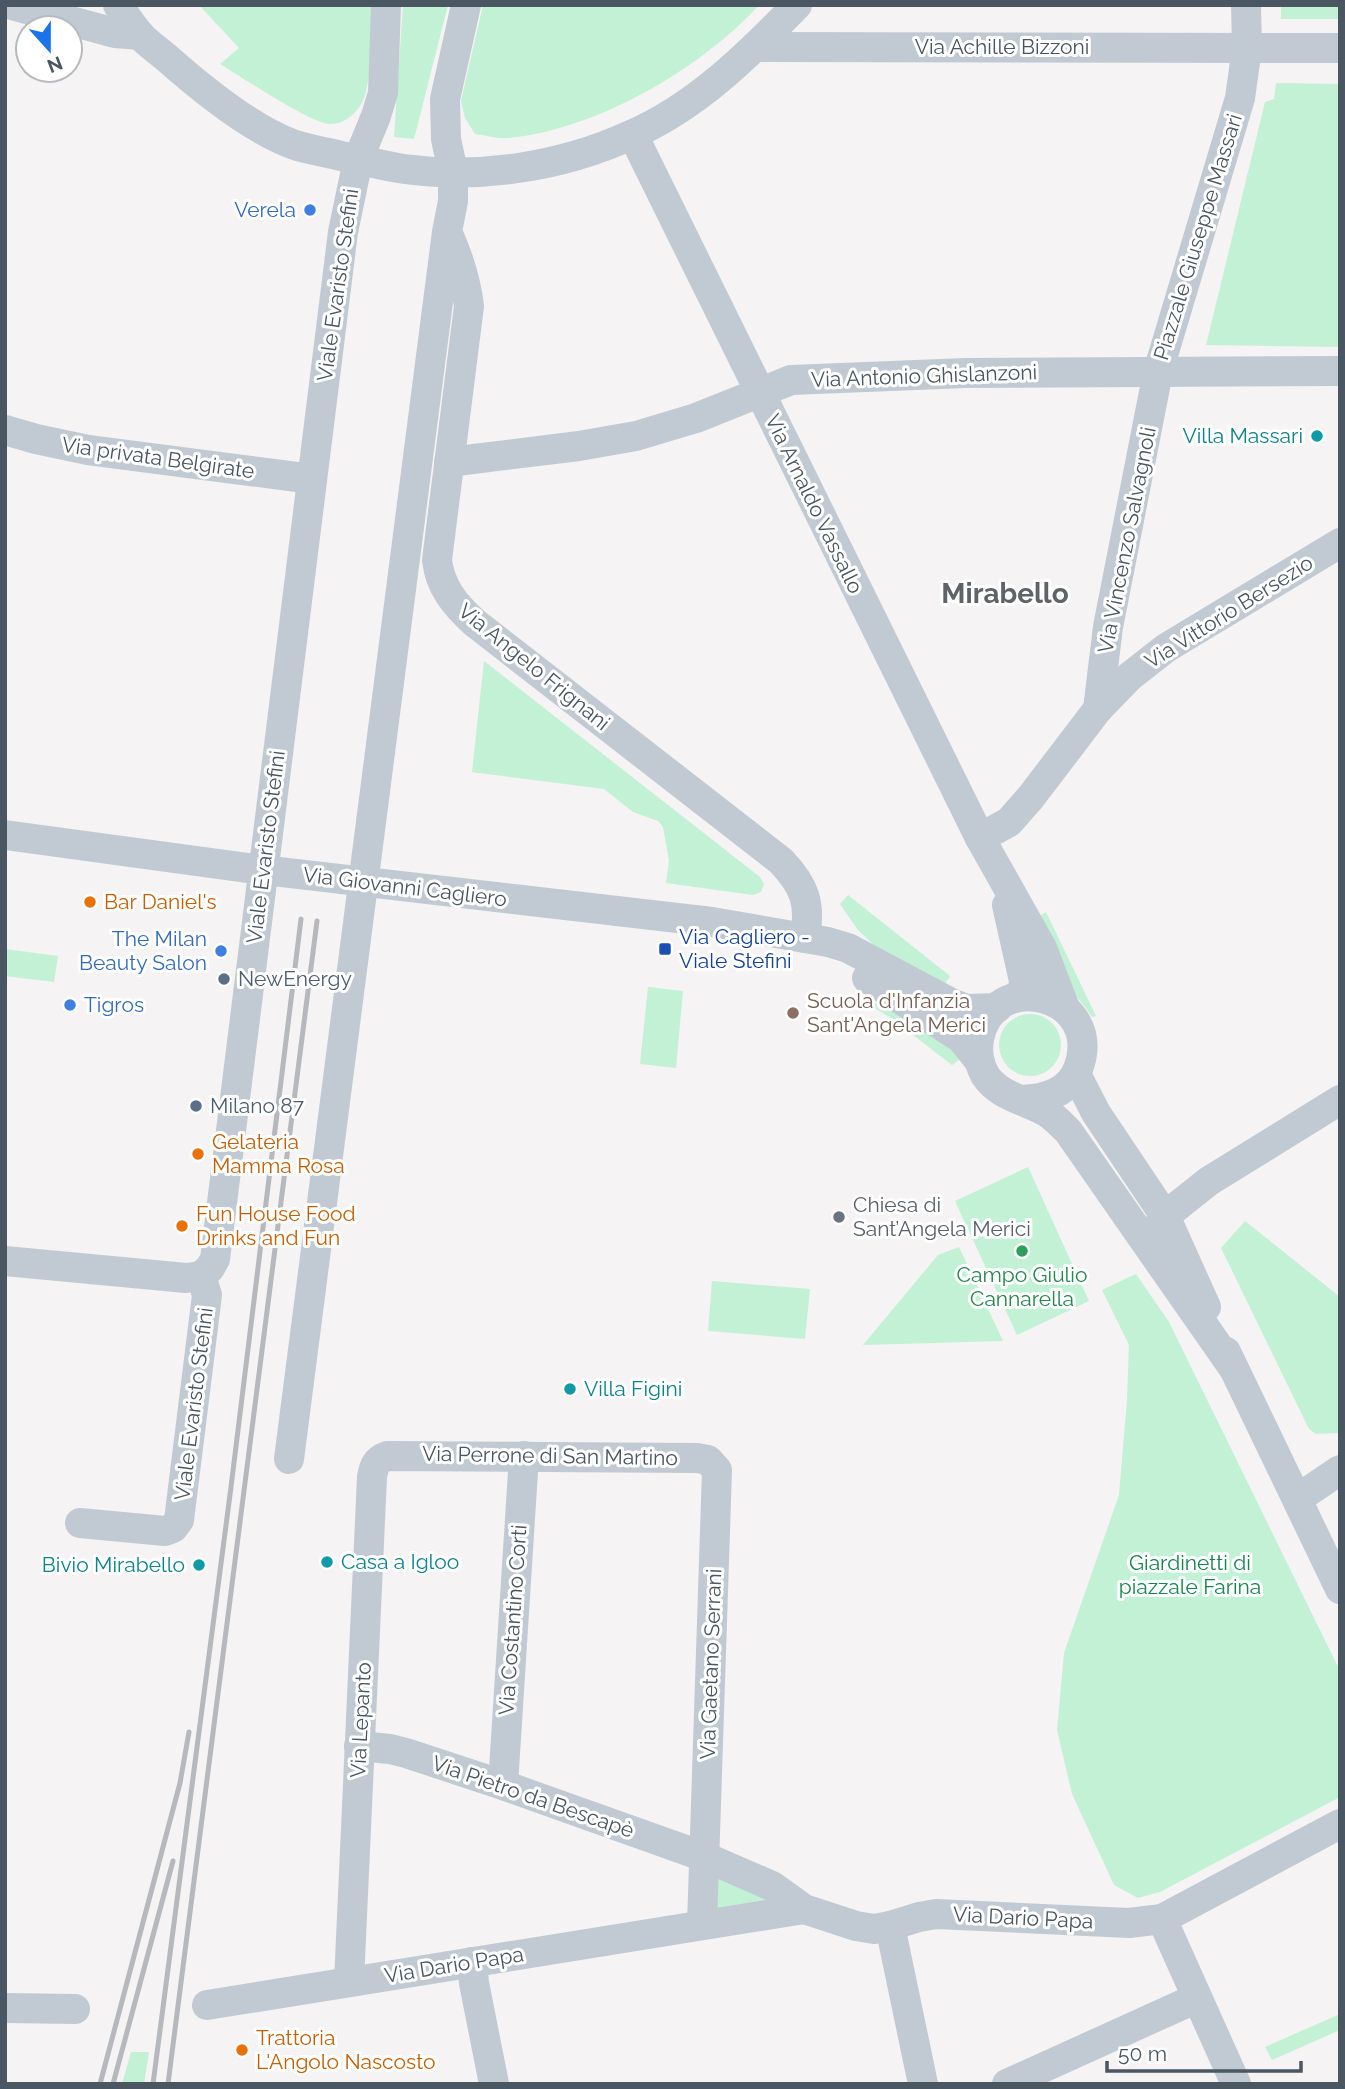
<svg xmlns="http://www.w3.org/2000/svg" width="1345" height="2089" viewBox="0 0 1345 2089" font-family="Raleway,sans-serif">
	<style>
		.green { fill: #c3f1d5 }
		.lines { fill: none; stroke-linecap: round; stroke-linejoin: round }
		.minor { stroke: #c1cad2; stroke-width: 30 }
		.rail { stroke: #b5b8bd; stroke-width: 5 }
		.shop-dot { fill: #3f7fe0; stroke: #fff; stroke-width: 2.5 }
		.culture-dot { fill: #0f9aa8; stroke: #fff; stroke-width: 2.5 }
		.food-dot { fill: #e8710a; stroke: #fff; stroke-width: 2.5 }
		.transit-dot { fill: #1a4fb4; stroke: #fff; stroke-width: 2.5 }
		.service-dot { fill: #5c6f8a; stroke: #fff; stroke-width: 2.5 }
		.education-dot { fill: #8d6e63; stroke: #fff; stroke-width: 2.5 }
		.worship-dot { fill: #6b7280; stroke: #fff; stroke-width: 2.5 }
		.leisure-dot { fill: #2e9e5b; stroke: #fff; stroke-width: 2.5 }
		.labels { text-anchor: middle; stroke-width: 6; stroke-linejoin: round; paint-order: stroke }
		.street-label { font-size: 21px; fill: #4a5661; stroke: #fff }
		.shop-label { font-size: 21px; fill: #366cbe; stroke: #fff; text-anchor: end }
		.culture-label { font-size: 21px; fill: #0d838f; stroke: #fff; text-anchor: end }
		.food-label { font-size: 21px; fill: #c56008; stroke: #fff; text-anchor: start }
		.transit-label { font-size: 21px; fill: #164399; stroke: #fff; text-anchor: start }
		.service-label { font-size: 21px; fill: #4e5e75; stroke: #fff; text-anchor: start }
		.education-label { font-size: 21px; fill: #785e54; stroke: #fff; text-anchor: start }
		.worship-label { font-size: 21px; fill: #5b616d; stroke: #fff; text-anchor: start }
		.leisure-label { font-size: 21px; fill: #27864d; stroke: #fff }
		.park-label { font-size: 21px; fill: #17864f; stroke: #fff }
		.district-label { font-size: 28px; font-weight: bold; fill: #5f6368; stroke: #fff }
	</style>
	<rect width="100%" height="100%" fill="#f5f3f3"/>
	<g class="green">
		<path d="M199,5H373C371,31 372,67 366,91C363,108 347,125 329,124C310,123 240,76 220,64L239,48Z"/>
		<path d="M403,5H448L414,139L394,137Z"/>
		<path d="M483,5H759C701,69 594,131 507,138C497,139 485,135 475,134L465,118L461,101Z"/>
		<rect x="1281" y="5" width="59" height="14"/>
		<path d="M1276,83L1340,84V347L1206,345L1265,102L1274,99Z"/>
		<path d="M484,661L760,877L764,884L761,892L753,895L666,883L669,861L663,827L658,821L633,812L604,789L472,772Z"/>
		<path d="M848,895L950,976L945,984L875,946L858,930L840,904Z"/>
		<path d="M1046,912L1096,1016L1092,1017C1086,1007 1079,1000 1072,991C1056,970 1048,941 1041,915Z"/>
		<path d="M5,949L58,956L54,982L5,976Z"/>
		<path d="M648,987L683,991L676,1068L640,1064Z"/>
		<path d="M861,996L893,1011L951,1043L962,1058L952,1065L891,1018L860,999Z"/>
		<circle cx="1030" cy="1045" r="31"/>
		<path d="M1028,1167L1089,1301L1017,1335L955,1201Z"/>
		<path d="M1245,1221L1340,1297V1433L1316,1434L1309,1429L1221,1248Z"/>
		<path d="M959,1247L1003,1341L863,1345L938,1255Z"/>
		<path d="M1136,1274L1169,1322L1340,1671V1797L1160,1892L1138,1898L1114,1885L1072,1794L1057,1730L1064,1653L1119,1495L1127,1400L1129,1345L1102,1290Z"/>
		<path d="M712,1281L810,1289L805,1339L708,1331Z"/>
		<path d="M711,1868L769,1893L768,1907L710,1915Z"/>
		<path d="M1340,2014V2030L1272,2060L1265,2047Z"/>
		<path d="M131,2052H149L144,2084H122Z"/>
	</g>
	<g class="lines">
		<g class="minor">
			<path d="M12,5L115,33L140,35"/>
			<path d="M118,5C125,15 132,26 140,35C148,44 159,51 168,59C202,89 252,130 295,145C310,150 326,152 341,156C362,160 383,166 404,169C480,179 561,167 631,135C696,107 748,55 797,5"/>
			<path d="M756,47L1340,48"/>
			<path d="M633,135L980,838L1042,948L1065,1008"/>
			<path d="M449,236C459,259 466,281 469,306L437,560C440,587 455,605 475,623L781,861C805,886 811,904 805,938"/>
			<path d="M5,430L36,439L88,450L312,479"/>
			<path d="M449,462L579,446L636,436L696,418L791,380L966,373L1340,371"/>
			<path d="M1098,709L1108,627L1158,372L1240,98L1247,48L1246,5"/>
			<path d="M5,835L263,870L712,922L828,942L848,948L951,1003L967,1009L997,1008"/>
			<path d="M980,838L1009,822L1031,797L1098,709L1129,677L1166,648L1340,543"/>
			<path d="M1007,905L1024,981L1022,996"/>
			<path d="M867,978L961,1038L980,1062"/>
			<path d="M1076,1074L1096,1113L1165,1216L1206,1307"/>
			<path d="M1022,1100C1045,1099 1069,1093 1078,1069C1106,995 993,965 979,1039C977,1051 979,1064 985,1075C999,1097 1027,1100 1048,1113C1055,1118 1062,1125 1068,1131L1234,1369"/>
			<path d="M1154,1232L1165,1216L1209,1181L1340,1100"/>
			<path d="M5,1261L186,1278L201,1276"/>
			<path d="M201,1276L210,1268L215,1259L343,232L358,160L376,116L383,93L386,5"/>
			<path d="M1226,1352L1340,1589"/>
			<path d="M289,1459L447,232L453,201V172L446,139L445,99L466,5"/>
			<path d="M1297,1499L1340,1470"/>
			<path d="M80,1523L165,1531L173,1528L179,1520L207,1295L201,1276"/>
			<path d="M359,1746L390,1749L406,1753L503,1785L705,1857L772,1886L804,1909L856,1926L874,1929L890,1926L919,1917L936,1914L1129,1923L1162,1919L1340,1824"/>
			<path d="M503,1785L524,1456"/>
			<path d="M1162,1919L1236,2084"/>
			<path d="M890,1926L923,2084"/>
			<path d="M472,1962L474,1983L494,2084"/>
			<path d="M349,1982L372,1477C374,1466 376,1460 387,1456L697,1458L708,1460L717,1470L702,1925"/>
			<path d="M207,2005L804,1909"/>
			<path d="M5,2008L75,2009"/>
			<path d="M1007,2084L1197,1998"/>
		</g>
		<g class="rail">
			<path d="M100,2084L154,1881L180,1783L189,1732"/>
			<path d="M113,2084L173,1861"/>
			<path d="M153,2084L231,1487L301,919"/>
			<path d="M168,2084L317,921"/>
		</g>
	</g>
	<g class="shop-dot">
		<circle cx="310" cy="210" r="7"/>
		<circle cx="221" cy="951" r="7"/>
		<circle cx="70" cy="1005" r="7"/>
	</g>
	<g class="culture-dot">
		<circle cx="1317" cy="436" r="7"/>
		<circle cx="570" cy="1389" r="7"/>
		<circle cx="327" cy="1562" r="7"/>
		<circle cx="199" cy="1565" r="7"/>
	</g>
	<g class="food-dot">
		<circle cx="90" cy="902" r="7"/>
		<circle cx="198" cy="1154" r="7"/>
		<circle cx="182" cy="1226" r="7"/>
		<circle cx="242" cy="2050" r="7"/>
	</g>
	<rect class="transit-dot" x="658" y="942" width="14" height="14" rx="3.5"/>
	<g class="service-dot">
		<circle cx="224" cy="979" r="7"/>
		<circle cx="196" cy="1106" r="7"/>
	</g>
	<circle class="education-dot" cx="793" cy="1013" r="7"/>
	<circle class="worship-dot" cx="839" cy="1217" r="7"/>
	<circle class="leisure-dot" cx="1022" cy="1251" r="7"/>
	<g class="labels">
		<g class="street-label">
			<text x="1002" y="54">Via Achille Bizzoni</text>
			<text transform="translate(1198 237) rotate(-73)" y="7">Piazzale Giuseppe Massari</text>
			<text transform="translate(338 285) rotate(-82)" y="7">Viale Evaristo Stefini</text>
			<text transform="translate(924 376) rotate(-2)" y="7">Via Antonio Ghislanzoni</text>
			<text transform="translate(158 458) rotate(8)" y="7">Via privata Belgirate</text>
			<text transform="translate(814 504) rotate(64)" y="7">Via Arnaldo Vassallo</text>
			<text transform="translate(1127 540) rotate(-79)" y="7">Via Vincenzo Salvagnoli</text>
			<text transform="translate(1229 612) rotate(-32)" y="7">Via Vittorio Bersezio</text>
			<text transform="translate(534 667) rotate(39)" y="7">Via Angelo Frignani</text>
			<text transform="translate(266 847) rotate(-83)" y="7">Viale Evaristo Stefini</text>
			<text transform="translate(405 887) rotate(7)" y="7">Via Giovanni Cagliero</text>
			<text transform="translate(194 1404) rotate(-83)" y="7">Viale Evaristo Stefini</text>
			<text transform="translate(550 1456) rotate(1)" y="7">Via Perrone di San Martino</text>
			<text transform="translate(513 1620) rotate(-86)" y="7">Via Costantino Corti</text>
			<text transform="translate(711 1664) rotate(-88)" y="7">Via Gaetano Serrani</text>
			<text transform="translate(361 1720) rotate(-87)" y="7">Via Lepanto</text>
			<text transform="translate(533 1797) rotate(19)" y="7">Via Pietro da Bescapè</text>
			<text transform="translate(1023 1918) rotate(3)" y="7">Via Dario Papa</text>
			<text transform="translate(454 1965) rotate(-9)" y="7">Via Dario Papa</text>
		</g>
		<g class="shop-label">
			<text x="296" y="217">Verela</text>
			<text x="207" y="946">The Milan<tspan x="207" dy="24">Beauty Salon</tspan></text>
			<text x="84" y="1012" text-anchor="start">Tigros</text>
		</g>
		<g class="culture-label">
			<text x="1303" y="443">Villa Massari</text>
			<text x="584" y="1396" text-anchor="start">Villa Figini</text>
			<text x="341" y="1569" text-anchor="start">Casa a Igloo</text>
			<text x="185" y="1572">Bivio Mirabello</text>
		</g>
		<g class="food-label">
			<text x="104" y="909">Bar Daniel's</text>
			<text x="212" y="1149">Gelateria<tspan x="212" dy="24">Mamma Rosa</tspan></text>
			<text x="196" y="1221">Fun House Food<tspan x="196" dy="24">Drinks and Fun</tspan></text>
			<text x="256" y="2045">Trattoria<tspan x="256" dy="24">L'Angolo Nascosto</tspan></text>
		</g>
		<g class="transit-label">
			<text x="679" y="944">Via Cagliero -<tspan x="679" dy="24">Viale Stefini</tspan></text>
		</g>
		<g class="service-label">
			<text x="238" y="986">NewEnergy</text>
			<text x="210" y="1113">Milano 87</text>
		</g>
		<g class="education-label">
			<text x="807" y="1008">Scuola d'Infanzia<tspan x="807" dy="24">Sant'Angela Merici</tspan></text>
		</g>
		<g class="worship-label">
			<text x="853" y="1212">Chiesa di<tspan x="853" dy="24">Sant’Angela Merici</tspan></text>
		</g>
		<g class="leisure-label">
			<text x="1022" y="1282">Campo Giulio<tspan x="1022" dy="24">Cannarella</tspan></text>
		</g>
		<g class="park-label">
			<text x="1190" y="1570">Giardinetti di<tspan x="1190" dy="24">piazzale Farina</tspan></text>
		</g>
		<g class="district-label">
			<text x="1005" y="603">Mirabello</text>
		</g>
	</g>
	<rect width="1345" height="2089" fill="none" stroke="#4a5661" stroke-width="14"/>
	<g transform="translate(49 49) rotate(159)"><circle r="33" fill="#ffffff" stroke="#b7bbc0" stroke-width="2"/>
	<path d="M0-5L12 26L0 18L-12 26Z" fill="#1a73e8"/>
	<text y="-10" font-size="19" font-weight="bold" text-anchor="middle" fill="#4a5661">N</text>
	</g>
	<path d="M1107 2061v10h194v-10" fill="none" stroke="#4a5661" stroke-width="3.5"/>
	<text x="1118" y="2061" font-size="21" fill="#4a5661" stroke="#ffffff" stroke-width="5" paint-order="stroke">50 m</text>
</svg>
